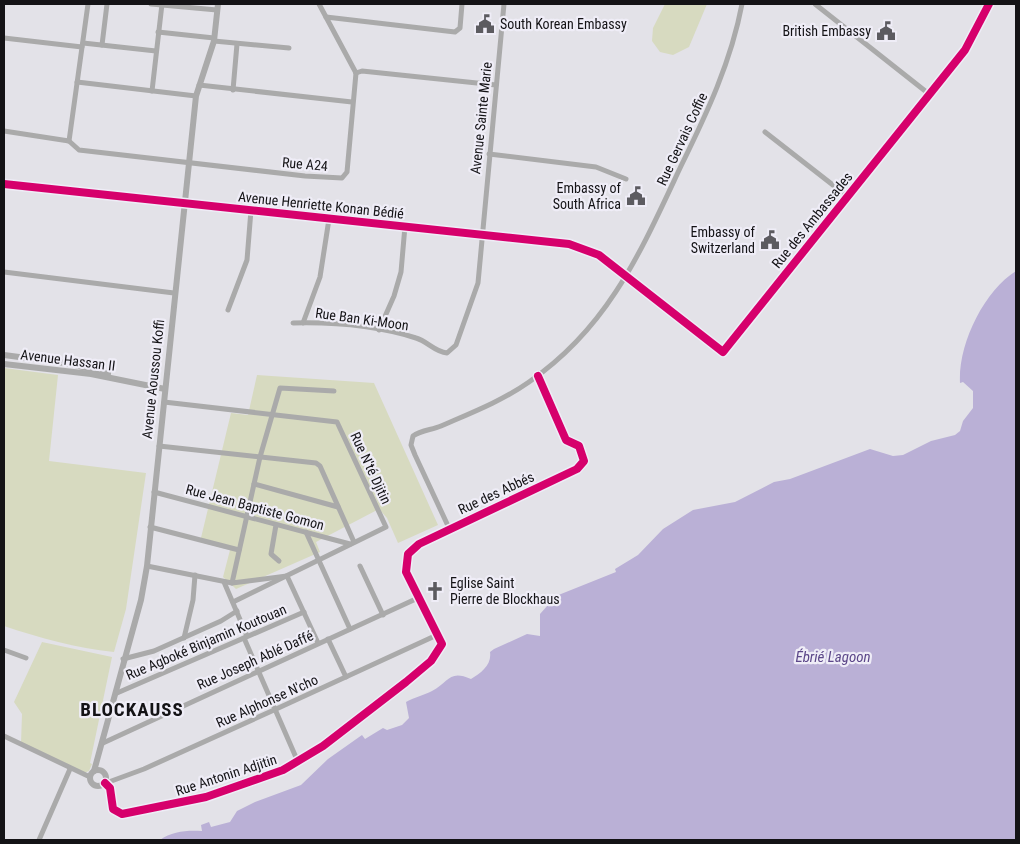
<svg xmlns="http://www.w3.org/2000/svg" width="1020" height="844" viewBox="0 0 1020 844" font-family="'Roboto Condensed',sans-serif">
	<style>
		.green { fill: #d7dac0 }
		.water { fill: #bab0d6 }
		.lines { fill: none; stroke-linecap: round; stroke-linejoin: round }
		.minor { stroke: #aaa; stroke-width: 5 }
		.tertiary { stroke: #aaa; stroke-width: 6 }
		.cycleway-casing { stroke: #efedf7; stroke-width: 11 }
		.cycleway { stroke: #d6006c; stroke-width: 8 }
		.labels { text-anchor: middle; stroke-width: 4.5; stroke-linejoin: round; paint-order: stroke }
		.poi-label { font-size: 14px; fill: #141316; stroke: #efedf7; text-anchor: end }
		.street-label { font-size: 14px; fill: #141316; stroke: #efedf7 }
		.water-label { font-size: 15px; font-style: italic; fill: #5c4789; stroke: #efedf7 }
		.district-label { font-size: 19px; font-weight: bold; letter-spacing: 1px; fill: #141316; stroke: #efedf7 }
	</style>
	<rect width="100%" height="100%" fill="#e3e2e8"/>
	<g class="green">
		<path d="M665,4H707L689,47L673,55L660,52L652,41L653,28Z"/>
		<path d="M4,368L58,375L49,461L146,473L126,609L114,652C76,648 40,638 4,626Z"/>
		<path d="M257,375L374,383L438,525L398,543L387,518L379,509L316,542L320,552L236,589L223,577L230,550L200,542L231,413L248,415Z"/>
		<path d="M42,642L112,657L90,763L92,764L89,771L84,773L21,743L22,714L14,702Z"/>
	</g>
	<path class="water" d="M1016,271V840H160C172,831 188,830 202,831L201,825L209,822L211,827L230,822L237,811L255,802L301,785L328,759L362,735L365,739L383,728L387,730L402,725L409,718L406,702C415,697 424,695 432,691C449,682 449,669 471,679C481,673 492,665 490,652L494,649L527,634L540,636V614L556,596L616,572L615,569L638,555L663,529L693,510L735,502L774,482L790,479L870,449L893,456L903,455L931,441L955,435L960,431L963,421L973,408V391L963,382L960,383C958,344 984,291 1016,271Z"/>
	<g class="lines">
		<g class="minor">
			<path d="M151,4L217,10"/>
			<path d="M319,4L356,73"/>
			<path d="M815,4L929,94"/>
			<path d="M326,17L455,32L460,28L462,4"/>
			<path d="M158,32L214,38"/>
			<path d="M4,38L82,47"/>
			<path d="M214,41L289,48"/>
			<path d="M83,43L156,51"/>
			<path d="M102,45L107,4"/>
			<path d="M356,73L362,71L496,85"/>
			<path d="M77,82L196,96"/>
			<path d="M199,85L352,102"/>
			<path d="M233,90L237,44"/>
			<path d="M152,91L162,4"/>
			<path d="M4,131L69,141L79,150L305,176L342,178L347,172L356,73"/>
			<path d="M765,132L847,196"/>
			<path d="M69,141L88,4"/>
			<path d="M489,154L596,167L626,179"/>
			<path d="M4,184L569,244L599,255L723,352L965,50L989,4"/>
			<path d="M4,272L174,293"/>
			<path d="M228,310L247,260L251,210"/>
			<path d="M293,323C332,322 378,326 416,338C427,341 435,352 447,353L456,345L478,283L504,4"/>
			<path d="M303,323L320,277L329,219"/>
			<path d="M379,330L394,296L401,272L405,226"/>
			<path d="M164,402L337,422L386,527L233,602"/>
			<path d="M159,446L316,463L320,466L354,542"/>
			<path d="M254,484L338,507"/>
			<path d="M154,492L350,544"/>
			<path d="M276,525L271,554L279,561"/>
			<path d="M150,527L239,550"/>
			<path d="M449,528L415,455L411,445L413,436C421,430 432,430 441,426C471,413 502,401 529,382C609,327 641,251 681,166C707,113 731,62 742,4"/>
			<path d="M306,532L350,629"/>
			<path d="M147,566L232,583L287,576L318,643"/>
			<path d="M360,566L383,615"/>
			<path d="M224,582L247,636"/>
			<path d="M232,583L260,457L280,388L334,391"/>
			<path d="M184,638L193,600L195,575"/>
			<path d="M244,638L298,762"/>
			<path d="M328,639L346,677"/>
			<path d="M4,650L26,658"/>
			<path d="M123,659L154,651L221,621L237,611"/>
			<path d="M117,693L304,612"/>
			<path d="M4,736L90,777"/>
			<path d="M103,743L418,598"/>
			<path d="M105,783L110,788L113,809L122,814L206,797L283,770L323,746L406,682L431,661L442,644L406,572L408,554L419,544L577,469L584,461L579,446L566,440L538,376"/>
			<path d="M106,783L144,769L274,710L437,635"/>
			<path d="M39,840L70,769"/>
		</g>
		<g class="tertiary">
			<path d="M4,355L72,364L108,374"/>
			<path d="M4,364L91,374L165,389"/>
			<circle cx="98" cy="778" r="8"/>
			<path d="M94,771L141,600L147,566L196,96L214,41L218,4"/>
		</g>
		<g class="cycleway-casing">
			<g id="cycleway">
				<path d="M4,184L569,244L599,255L723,352L965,50L989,4"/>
				<path d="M105,783L110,788L113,809L122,814L206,797L283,770L323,746L406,682L431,661L442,644L406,572L408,554L419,544L577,469L584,461L579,446L566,440L538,376"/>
			</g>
		</g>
		<use href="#cycleway" class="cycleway"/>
	</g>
	<defs>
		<g id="civic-bare" transform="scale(1.5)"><path d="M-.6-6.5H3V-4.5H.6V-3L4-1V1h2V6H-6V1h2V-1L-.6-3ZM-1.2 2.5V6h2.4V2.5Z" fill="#5c5b60" stroke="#efedf7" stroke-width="2.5" paint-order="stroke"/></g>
		<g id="church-bare" transform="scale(1.5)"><path d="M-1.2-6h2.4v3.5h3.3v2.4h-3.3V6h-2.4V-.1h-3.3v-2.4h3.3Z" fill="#5c5b60" stroke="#efedf7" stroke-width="2.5" paint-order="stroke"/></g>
	</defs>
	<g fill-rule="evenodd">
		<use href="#civic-bare" x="485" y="24"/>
		<use href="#civic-bare" x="886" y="31"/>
		<use href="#civic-bare" x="636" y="196"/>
		<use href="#civic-bare" x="770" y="240"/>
		<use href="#church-bare" x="435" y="591"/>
	</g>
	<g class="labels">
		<g class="poi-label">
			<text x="500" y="29" text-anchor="start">South Korean Embassy</text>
			<text x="871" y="36">British Embassy</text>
			<text x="621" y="193">Embassy of<tspan x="621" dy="16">South Africa</tspan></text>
			<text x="755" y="237">Embassy of<tspan x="755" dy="16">Switzerland</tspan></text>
			<text x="450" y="588" text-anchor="start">Eglise Saint<tspan x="450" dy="16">Pierre de Blockhaus</tspan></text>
		</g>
		<g class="street-label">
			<text transform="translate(481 118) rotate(-84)" y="5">Avenue Sainte Marie</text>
			<text transform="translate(682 139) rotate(-65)" y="5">Rue Gervais Coffie</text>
			<text transform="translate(305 164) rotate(5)" y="5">Rue A24</text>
			<text transform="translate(321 205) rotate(6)" y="5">Avenue Henriette Konan Bédié</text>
			<text transform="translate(812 220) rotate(-51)" y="5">Rue des Ambassades</text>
			<text transform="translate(362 319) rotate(8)" y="5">Rue Ban Ki-Moon</text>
			<text transform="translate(68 360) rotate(7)" y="5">Avenue Hassan II</text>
			<text transform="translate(153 379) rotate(-84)" y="5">Avenue Aoussou Koffi</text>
			<text transform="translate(371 468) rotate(65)" y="5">Rue N'té Djitin</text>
			<text transform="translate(496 493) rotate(-25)" y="5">Rue des Abbés</text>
			<text transform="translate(255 507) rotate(15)" y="5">Rue Jean Baptiste Gomon</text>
			<text transform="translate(206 642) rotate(-23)" y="5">Rue Agboké Binjamin Koutouan</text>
			<text transform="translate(255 660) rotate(-24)" y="5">Rue Joseph Ablé Daffé</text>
			<text transform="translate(267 701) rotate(-24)" y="5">Rue Alphonse N'cho</text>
			<text transform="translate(226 775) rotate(-18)" y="5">Rue Antonin Adjitin</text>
		</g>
		<g class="water-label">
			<text x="833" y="662">Ébrié Lagoon</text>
		</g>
		<g class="district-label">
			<text x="132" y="716">BLOCKAUSS</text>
		</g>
	</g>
	<rect width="1020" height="844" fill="none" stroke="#141316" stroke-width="10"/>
</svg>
